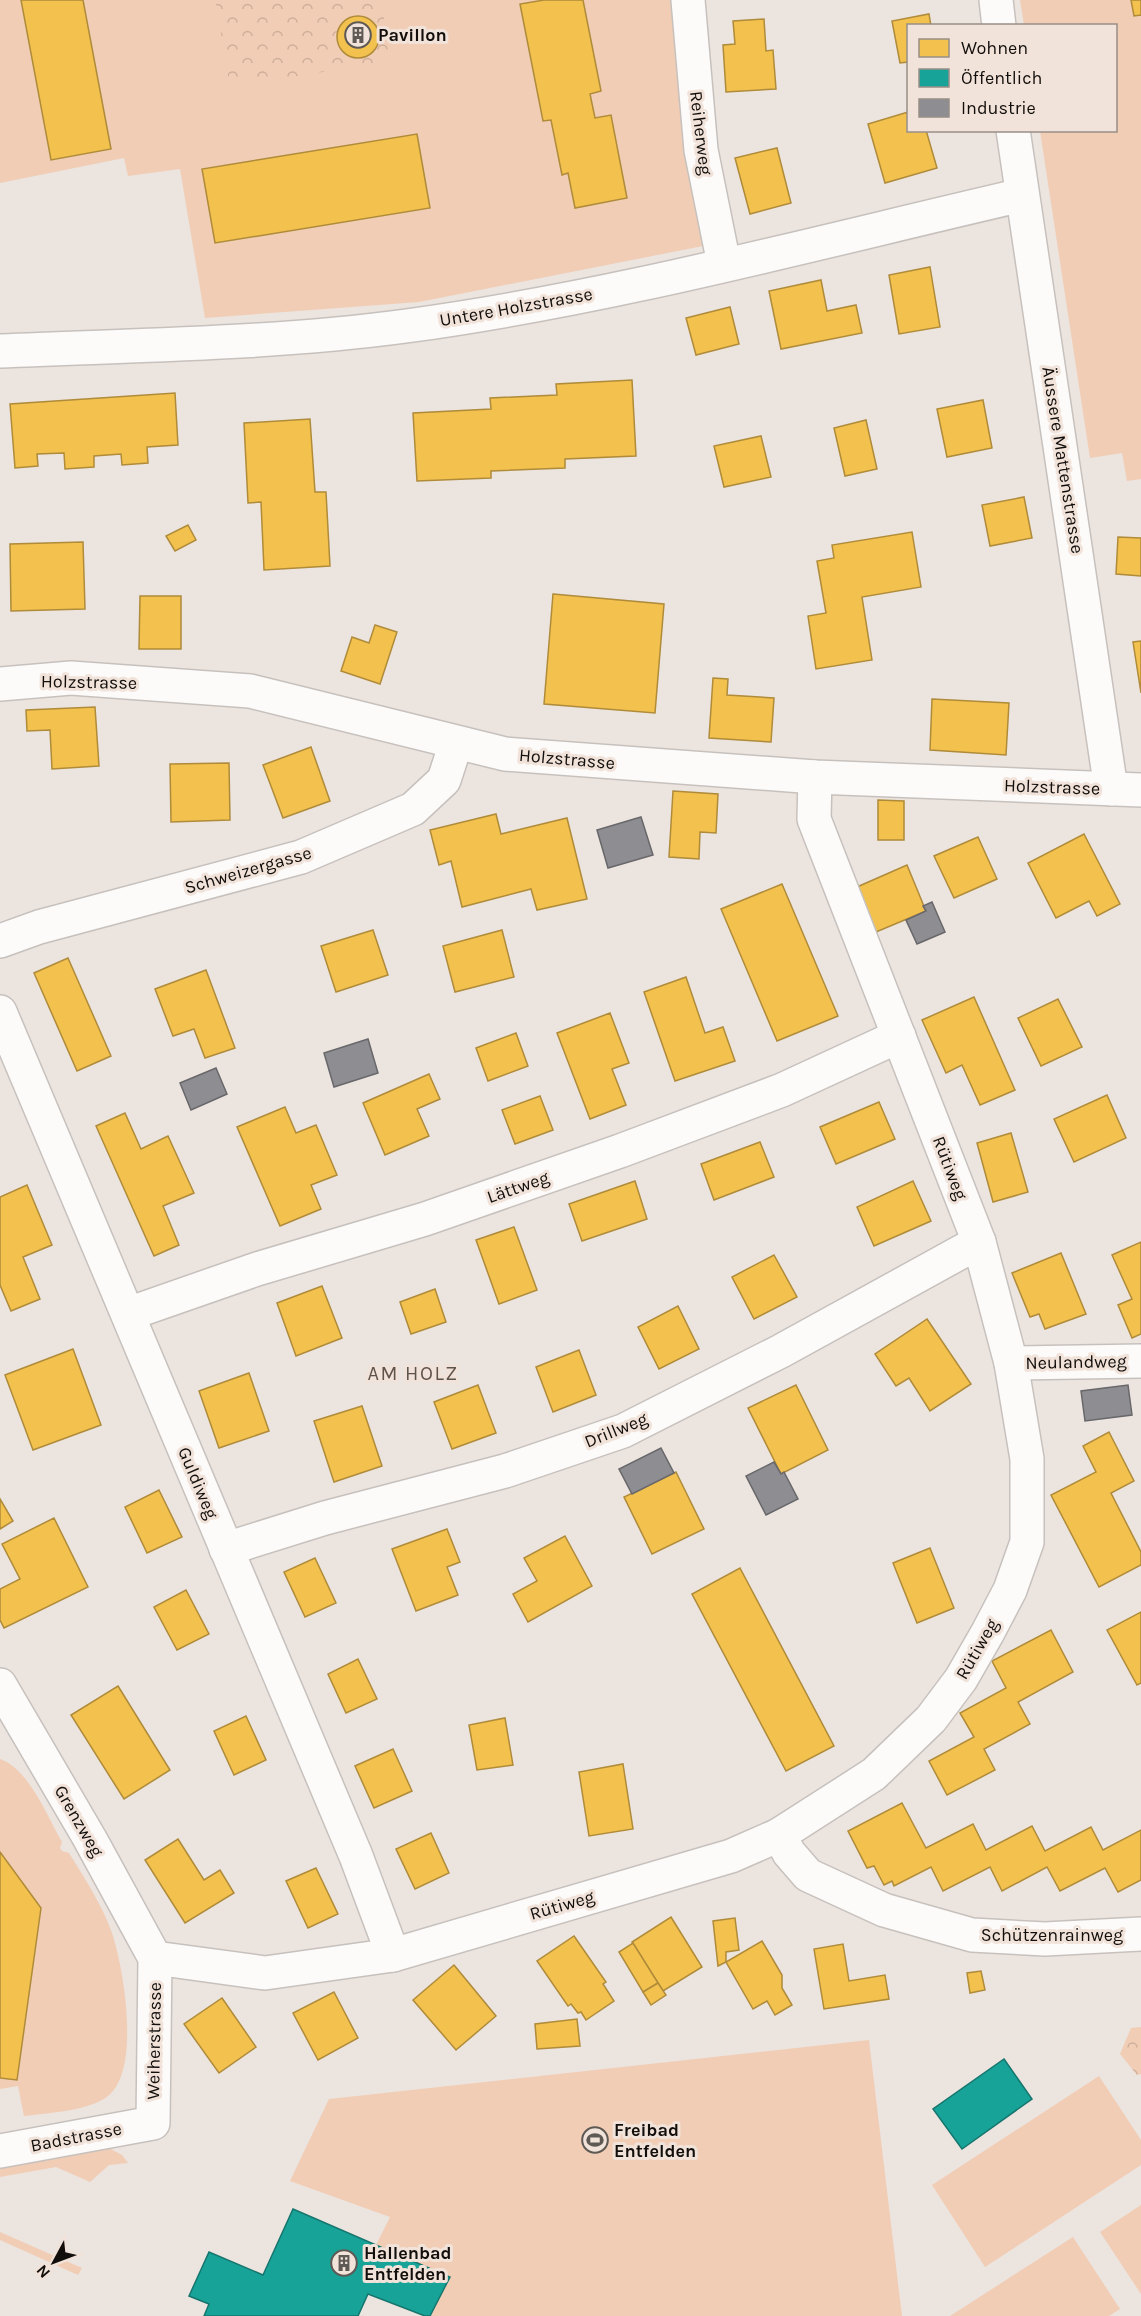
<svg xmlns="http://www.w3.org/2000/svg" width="1141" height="2316" viewBox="0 0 1141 2316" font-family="Karla,sans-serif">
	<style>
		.grass { fill: #f1cdb5 }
		.forest { fill: url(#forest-crowns) }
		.homes { fill: #f2c14e; stroke: #af8b3a; stroke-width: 1.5 }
		.public { fill: #17a398; stroke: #16766e; stroke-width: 1.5 }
		.industry { fill: #8d8d92; stroke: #68676a; stroke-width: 1.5 }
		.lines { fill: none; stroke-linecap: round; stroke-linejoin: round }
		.street-casing { stroke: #c7c1bd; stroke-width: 36 }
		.street { stroke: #fcfbfa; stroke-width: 33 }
		.labels { text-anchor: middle; stroke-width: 6; stroke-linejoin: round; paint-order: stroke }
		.poi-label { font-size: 18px; font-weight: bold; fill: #120e0b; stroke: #f1e3da; text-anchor: start }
		.street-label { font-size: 18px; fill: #120e0b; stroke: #f1e3da }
		.neighbourhood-label { font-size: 20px; letter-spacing: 1.5px; fill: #5e534b; stroke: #f1e3da }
	</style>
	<defs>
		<pattern id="forest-crowns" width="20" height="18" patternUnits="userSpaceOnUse" patternTransform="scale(1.5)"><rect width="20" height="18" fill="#f1cdb5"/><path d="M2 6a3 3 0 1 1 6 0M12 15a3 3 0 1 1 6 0" fill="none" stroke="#ceaf9a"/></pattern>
	</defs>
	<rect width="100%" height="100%" fill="#ece4df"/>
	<g class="grass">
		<path d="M0,0H674L703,246L419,302L205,318L180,169L128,176L124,158L0,183Z"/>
		<path d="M1020,0H1141V479L1127,481L1122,453L1090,458L1040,131L1116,130V26L1024,25Z"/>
		<path d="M0,1759C29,1769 47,1816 62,1842L60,1848L62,1851L69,1853C85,1879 102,1905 112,1933C124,1969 141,2070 108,2096C89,2111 48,2113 24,2116L18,2086L0,2089V2078L17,2080L0,1853Z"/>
		<path d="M869,2040L902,2316H430L450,2277L376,2245L390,2217L290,2181L329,2099Z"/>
		<path d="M1099,2076L1141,2140V2165L985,2267L932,2185Z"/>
		<path d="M105,2146L122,2155L128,2163L109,2165L90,2182L56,2167L0,2177V2162Z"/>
		<path d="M1141,2205V2294L1100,2232Z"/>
		<path d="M0,2232L82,2268L78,2275L0,2240Z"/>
		<path d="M1073,2237L1120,2309L1109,2316H950Z"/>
	</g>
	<g class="forest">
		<path d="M239,0H381L391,61L230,87L216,4Z"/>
		<path d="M1141,2027V2074L1137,2075L1120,2054L1131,2028Z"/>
	</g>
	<g class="homes">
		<path d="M21,0H83L111,149L51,160Z"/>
		<path d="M544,0H583L601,91L590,94L595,118L611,115L627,198L575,208L568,173L562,175L551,120L543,121L520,4Z"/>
		<path d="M1131,0H1141V16V15L1134,16Z"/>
		<path d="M929,14L931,26H908V62L900,63L892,21Z"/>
		<circle cx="358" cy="37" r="21"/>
		<path d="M764,19L766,51L773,50L776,89L726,92L723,45L735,44L733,21Z"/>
		<path d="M908,112V130H926L937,168L885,183L868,124Z"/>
		<path d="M417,134L430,208L215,243L202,169Z"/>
		<path d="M777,148L791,203L750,214L735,158Z"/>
		<path d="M930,267L940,327L899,334L889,275Z"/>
		<path d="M821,280L827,311L856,305L862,333L781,349L769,291Z"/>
		<path d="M730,307L739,344L696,355L686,318Z"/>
		<path d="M632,380L636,456L565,459V468L491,471V478L417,481L413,413L491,409L490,398L557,395L556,384Z"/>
		<path d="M175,393L178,445L147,447L148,463L122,465L121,454L94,456V467L65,469L64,453L37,454L38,466L15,468L10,404Z"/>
		<path d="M983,400L992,448L947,457L937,409Z"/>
		<path d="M310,419L315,492H326L330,566L264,570L261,502L248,503L244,423Z"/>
		<path d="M866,420L877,469L845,476L834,428Z"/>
		<path d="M761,436L771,477L724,487L714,446Z"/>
		<path d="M1024,497L1032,538L990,546L982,505Z"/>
		<path d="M188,525L196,540L175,551L166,536Z"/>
		<path d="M912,532L921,587L862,597L872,660L816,669L808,616L826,613L817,561L834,558L832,545Z"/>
		<path d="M1118,537L1141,538V576L1116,574Z"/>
		<path d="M83,542L85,609L11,611L10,544Z"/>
		<path d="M553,594L664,604L655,713L544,704Z"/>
		<path d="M140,596H181V649H139Z"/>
		<path d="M375,625L397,632L380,684L341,671L352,637L369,643Z"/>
		<path d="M1141,641V693L1133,642Z"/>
		<path d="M713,678L728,679L727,695L774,698L771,742L709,738Z"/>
		<path d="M932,699L1009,703L1006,755L930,750Z"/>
		<path d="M95,707L99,766L52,769L50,730L27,731L26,710Z"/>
		<path d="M311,747L330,801L283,818L263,765Z"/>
		<path d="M229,763L230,820L171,822L170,764Z"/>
		<path d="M673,791L718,794L716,833L700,832L699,859L669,857Z"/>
		<path d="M878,800L904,801V840H878Z"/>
		<path d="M496,814L501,834L567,818L587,899L537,910L531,889L462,907L451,861L439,865L430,830Z"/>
		<path d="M1084,834L1120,904L1097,916L1089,901L1056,918L1028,863Z"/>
		<path d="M978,837L997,879L954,898L934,856Z"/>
		<path d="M907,865L926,911L876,932L857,887Z"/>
		<path d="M782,884L838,1016L777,1041L721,909Z"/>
		<path d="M373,930L388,975L336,992L321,946Z"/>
		<path d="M502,930L514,977L455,992L443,946Z"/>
		<path d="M68,958L111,1056L77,1071L34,973Z"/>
		<path d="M206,970L235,1048L205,1058L194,1029L173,1036L155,989Z"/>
		<path d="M686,977L705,1033L723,1027L735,1061L675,1081L644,992Z"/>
		<path d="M974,997L1015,1090L980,1105L962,1065L946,1073L922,1020Z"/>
		<path d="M1058,999L1082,1047L1041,1066L1018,1018Z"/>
		<path d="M610,1013L629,1063L612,1069L626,1105L590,1119L557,1033Z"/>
		<path d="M516,1033L528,1066L488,1081L476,1048Z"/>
		<path d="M429,1074L440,1099L417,1109L429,1136L385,1155L363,1103Z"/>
		<path d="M1107,1095L1126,1138L1074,1162L1054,1119Z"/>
		<path d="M540,1096L553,1130L515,1144L502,1110Z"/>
		<path d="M879,1102L895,1139L836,1164L820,1127Z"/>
		<path d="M285,1107L296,1133L316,1125L337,1175L311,1185L321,1209L280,1226L237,1127Z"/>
		<path d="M125,1113L141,1149L168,1136L194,1193L163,1206L179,1245L154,1256L96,1126Z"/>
		<path d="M1011,1133L1028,1192L993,1202L977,1143Z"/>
		<path d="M760,1142L774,1177L714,1200L701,1164Z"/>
		<path d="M635,1181L647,1219L582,1241L569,1204Z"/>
		<path d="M913,1181L931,1221L874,1246L857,1207Z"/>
		<path d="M27,1185L52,1245L23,1257L40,1299L11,1311L0,1285V1197Z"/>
		<path d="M514,1227L537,1290L499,1304L476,1240Z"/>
		<path d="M1141,1242V1334L1132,1338L1118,1305L1132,1299L1112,1255Z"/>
		<path d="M1061,1253L1086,1314L1045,1329L1039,1314L1030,1317L1012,1273Z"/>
		<path d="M774,1255L797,1297L754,1319L732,1277Z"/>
		<path d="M322,1286L342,1338L296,1356L277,1303Z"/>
		<path d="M435,1289L446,1322L411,1334L400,1302Z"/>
		<path d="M678,1306L699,1349L659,1369L638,1327Z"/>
		<path d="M927,1319L971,1384L930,1411L909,1378L896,1386L875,1354Z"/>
		<path d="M73,1349L101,1425L33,1450L5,1375Z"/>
		<path d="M579,1350L596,1395L553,1412L536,1367Z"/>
		<path d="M249,1373L269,1431L219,1448L199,1391Z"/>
		<path d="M478,1385L496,1433L452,1449L434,1402Z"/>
		<path d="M796,1385L828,1450L781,1474L748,1408Z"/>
		<path d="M362,1406L382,1466L334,1482L314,1421Z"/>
		<path d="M1109,1432L1134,1481L1111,1493L1141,1552V1565L1099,1587L1051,1495L1096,1472L1083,1446Z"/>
		<path d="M676,1472L704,1529L652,1554L624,1497Z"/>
		<path d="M159,1490L182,1537L147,1553L125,1507Z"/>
		<path d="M0,1499L13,1521L0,1529Z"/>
		<path d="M54,1518L88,1587L4,1628L0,1620V1589L20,1579L2,1544Z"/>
		<path d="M447,1529L460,1562L447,1567L458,1595L416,1611L392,1549Z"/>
		<path d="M565,1536L592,1586L528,1622L513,1594L537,1581L524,1558Z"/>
		<path d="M930,1548L954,1608L917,1623L893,1563Z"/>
		<path d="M315,1558L336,1603L305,1617L284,1572Z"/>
		<path d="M740,1568L834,1746L786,1771L692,1594Z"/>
		<path d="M186,1590L209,1634L177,1650L154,1607Z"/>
		<path d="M1141,1612V1683L1137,1685L1107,1630Z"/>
		<path d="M1051,1630L1073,1672L1018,1702L1030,1724L984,1749L995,1770L947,1795L929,1761L974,1737L960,1713L1006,1688L992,1661Z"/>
		<path d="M358,1659L377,1699L346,1713L328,1674Z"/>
		<path d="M118,1686L170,1770L124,1799L71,1715Z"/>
		<path d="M246,1716L266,1760L234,1775L214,1731Z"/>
		<path d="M505,1718L513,1765L477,1770L469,1725Z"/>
		<path d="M393,1749L412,1791L374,1808L355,1766Z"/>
		<path d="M623,1764L633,1829L589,1836L579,1772Z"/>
		<path d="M902,1803L926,1848L973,1824L986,1850L1032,1826L1045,1851L1091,1827L1103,1850L1141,1830V1880L1118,1892L1105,1868L1060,1891L1047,1867L1002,1891L990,1867L943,1891L931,1867L894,1886L892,1881L884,1885L874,1866L867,1868L848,1831Z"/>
		<path d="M431,1833L449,1873L415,1889L396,1849Z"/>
		<path d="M178,1839L204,1880L220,1870L234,1893L185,1923L145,1860Z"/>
		<path d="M0,1852L41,1908L17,2080L0,2078Z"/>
		<path d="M316,1868L338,1914L308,1928L286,1881Z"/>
		<path d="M671,1917L702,1967L663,1991L632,1942Z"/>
		<path d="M735,1918L739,1950L726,1952V1962L718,1966L713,1921Z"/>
		<path d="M574,1936L606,1982L603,1984L614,2001L586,2020L581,2012L578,2013L571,2004L568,2006L537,1961Z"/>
		<path d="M762,1941L782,1975V1988L792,2005L775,2015L767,2001L753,2009L726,1962Z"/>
		<path d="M633,1943L658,1983L643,1992L619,1952Z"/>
		<path d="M843,1944L849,1981L885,1975L889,1999L824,2009L814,1949Z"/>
		<path d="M454,1965L496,2016L456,2050L413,2000Z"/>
		<path d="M981,1971L985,1990L970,1993L967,1973Z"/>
		<path d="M658,1983L666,1995L651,2005L643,1992Z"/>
		<path d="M334,1992L358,2038L318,2060L293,2013Z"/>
		<path d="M222,1998L256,2047L219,2073L184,2024Z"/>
		<path d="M577,2019L580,2046L537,2049L535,2024Z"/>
	</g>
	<g class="public">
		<path d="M1004,2059L1032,2099L962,2149L933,2109Z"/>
		<path d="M293,2209L450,2277L430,2316H425L368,2294L358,2316H204L209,2304L189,2296L209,2252L263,2275Z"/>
	</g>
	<g class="industry">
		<path d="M641,817L653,855L608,868L597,830Z"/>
		<path d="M932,902L945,932L917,944L906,920L926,911L923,906Z"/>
		<path d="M368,1039L378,1073L334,1087L324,1053Z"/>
		<path d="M216,1068L227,1094L191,1110L180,1083Z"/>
		<path d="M1128,1385L1132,1415L1085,1421L1081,1391Z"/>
		<path d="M661,1448L674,1473L632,1494L619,1469Z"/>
		<path d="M774,1462L781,1474L784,1472L798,1499L766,1515L746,1476Z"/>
	</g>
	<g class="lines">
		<g class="street-casing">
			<g id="street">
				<path d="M688,0L701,150L724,264"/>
				<path d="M996,0L999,26"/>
				<path d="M1013,130L1111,789"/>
				<path d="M0,351C135,345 272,344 406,326C613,298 818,242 1022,195"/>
				<path d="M0,684L71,678L250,691L505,754L815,777L1141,790"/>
				<path d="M0,941L39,927L301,857L413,809L444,780L456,743"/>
				<path d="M0,1012L356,1856L393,1955"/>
				<path d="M128,1314L257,1269L425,1219L620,1151L782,1090L899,1036"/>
				<path d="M1011,1363L1141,1361"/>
				<path d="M226,1549L325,1518L505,1471L623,1431L781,1351L979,1242"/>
				<path d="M0,1685L90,1839L155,1958L153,2123L0,2151"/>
				<path d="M779,1835L789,1853L808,1875L884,1910L972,1935L1045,1939L1141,1934"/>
				<path d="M155,1958L265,1973L393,1955L731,1856L779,1835L874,1774L931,1719L961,1679L988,1632L1010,1590L1027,1542V1459L1011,1363L979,1242L814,819L815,777"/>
			</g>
		</g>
		<use href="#street" class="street"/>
	</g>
	<defs>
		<g id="building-ring" transform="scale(1.35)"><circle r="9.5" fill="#f1e3da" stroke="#5e5955" stroke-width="1.5"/><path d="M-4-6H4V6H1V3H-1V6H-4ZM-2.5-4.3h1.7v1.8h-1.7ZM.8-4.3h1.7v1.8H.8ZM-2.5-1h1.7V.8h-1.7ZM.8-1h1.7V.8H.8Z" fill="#5e5955"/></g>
		<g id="stadium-ring" transform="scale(1.35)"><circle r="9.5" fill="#f1e3da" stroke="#5e5955" stroke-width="1.5"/><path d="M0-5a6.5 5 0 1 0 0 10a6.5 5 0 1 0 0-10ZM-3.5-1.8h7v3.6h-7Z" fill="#5e5955"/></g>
	</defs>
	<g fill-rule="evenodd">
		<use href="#building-ring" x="358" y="35"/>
		<use href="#stadium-ring" x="595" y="2140"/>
		<use href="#building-ring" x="344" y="2263"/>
	</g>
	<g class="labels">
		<g class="poi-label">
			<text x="378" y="41">Pavillon</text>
			<text x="614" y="2136">Freibad<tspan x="614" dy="21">Entfelden</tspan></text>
			<text x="364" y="2259">Hallenbad<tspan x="364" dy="21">Entfelden</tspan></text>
		</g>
		<g class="street-label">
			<text transform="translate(701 133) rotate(83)" y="6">Reiherweg</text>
			<text transform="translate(516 307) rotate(-10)" y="6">Untere Holzstrasse</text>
			<text transform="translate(1063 460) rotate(81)" y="6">Äussere Mattenstrasse</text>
			<text transform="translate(89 682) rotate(1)" y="6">Holzstrasse</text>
			<text transform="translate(567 759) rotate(5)" y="6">Holzstrasse</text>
			<text transform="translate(1052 787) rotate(2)" y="6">Holzstrasse</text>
			<text transform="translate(248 870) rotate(-16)" y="6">Schweizergasse</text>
			<text transform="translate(950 1168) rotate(69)" y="6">Rütiweg</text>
			<text transform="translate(518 1187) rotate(-19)" y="6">Lättweg</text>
			<text transform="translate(1076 1362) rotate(-1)" y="6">Neulandweg</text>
			<text transform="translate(616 1430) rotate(-22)" y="6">Drillweg</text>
			<text transform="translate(198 1483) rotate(67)" y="6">Guldiweg</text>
			<text transform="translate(977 1649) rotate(-60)" y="6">Rütiweg</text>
			<text transform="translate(79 1821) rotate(60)" y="6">Grenzweg</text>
			<text transform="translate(562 1905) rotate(-16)" y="6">Rütiweg</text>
			<text x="1052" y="1941">Schützenrainweg</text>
			<text transform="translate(154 2041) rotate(-89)" y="6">Weiherstrasse</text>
			<text transform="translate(76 2137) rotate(-11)" y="6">Badstrasse</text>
		</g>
		<g class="neighbourhood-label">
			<text x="413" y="1380">AM HOLZ</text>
		</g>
	</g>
	<rect x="907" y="24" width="210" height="108" fill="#f1e3da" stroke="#988e87" stroke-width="1.5"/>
	<rect x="919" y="39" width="30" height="18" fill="#f2c14e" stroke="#988e87" stroke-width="1.5"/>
	<text x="961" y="54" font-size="18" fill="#120e0b">Wohnen</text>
	<rect x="919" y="69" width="30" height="18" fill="#17a398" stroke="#988e87" stroke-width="1.5"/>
	<text x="961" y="84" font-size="18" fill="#120e0b">Öffentlich</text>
	<rect x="919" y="99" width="30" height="18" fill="#8d8d92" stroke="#988e87" stroke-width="1.5"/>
	<text x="961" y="114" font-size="18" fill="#120e0b">Industrie</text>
	<g transform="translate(54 2262) rotate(229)" stroke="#f1e3da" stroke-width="4.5" paint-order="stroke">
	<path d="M0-4.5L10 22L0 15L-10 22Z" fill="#120e0b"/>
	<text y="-9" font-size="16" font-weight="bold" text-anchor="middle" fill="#120e0b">N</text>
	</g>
</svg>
